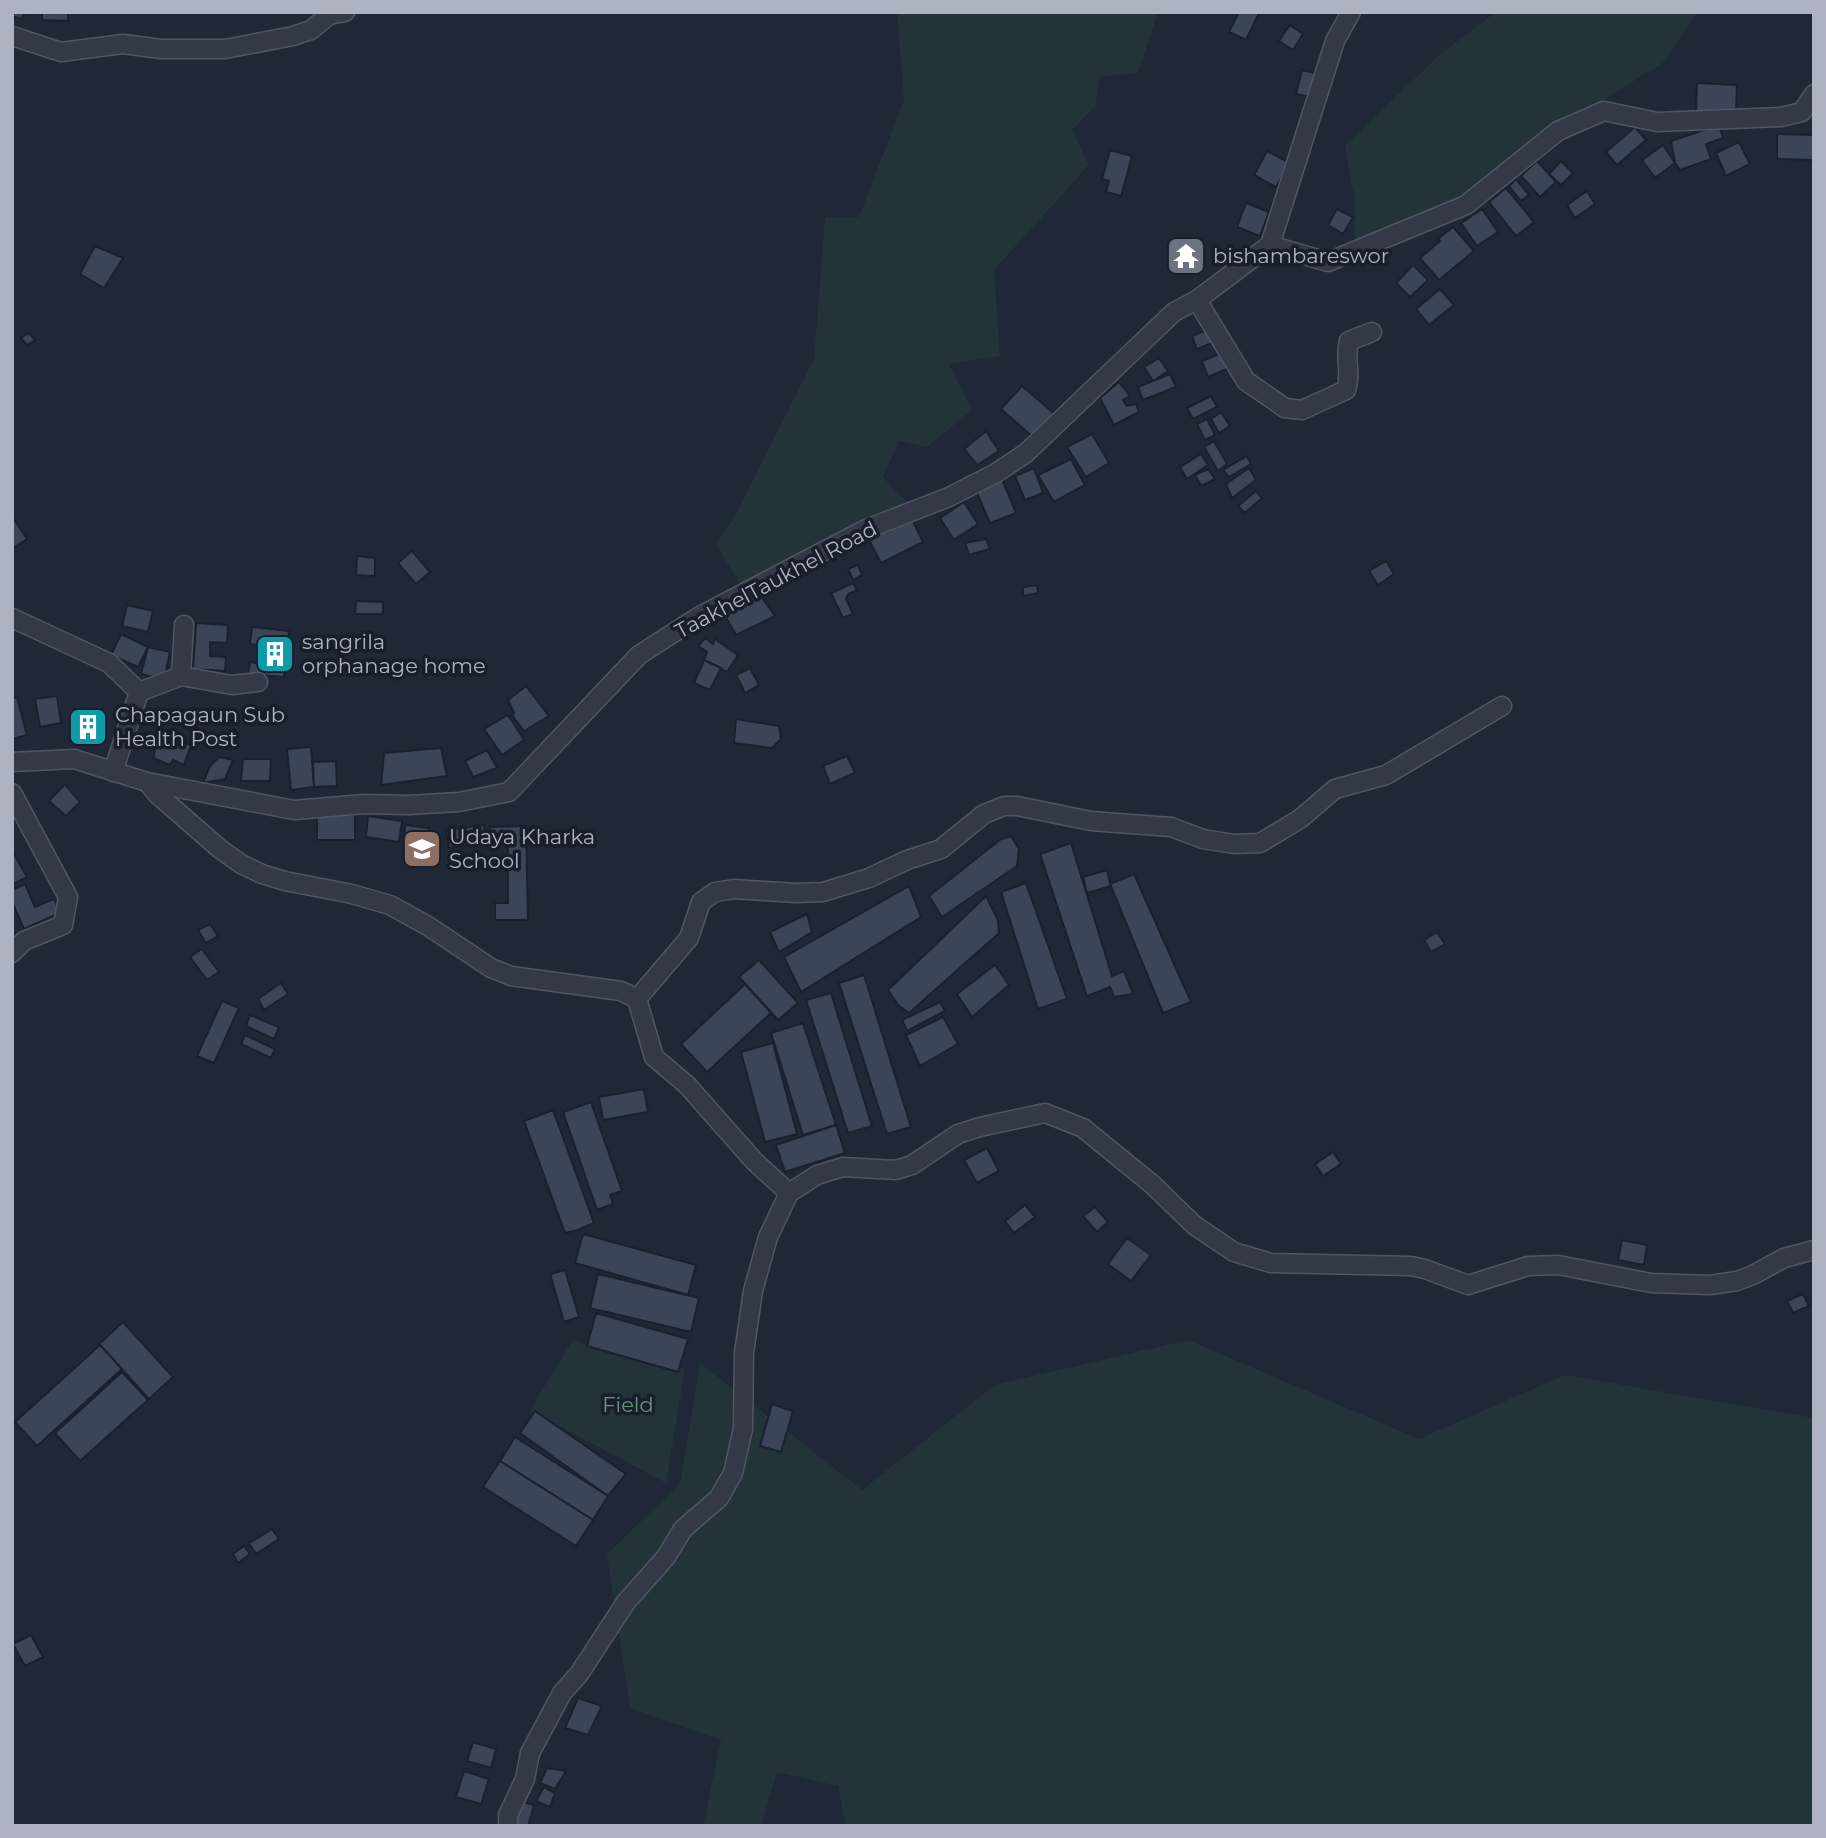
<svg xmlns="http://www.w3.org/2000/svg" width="1826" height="1838" viewBox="0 0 1826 1838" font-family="Montserrat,sans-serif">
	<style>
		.green { fill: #233439 }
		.building { fill: #3c4457; stroke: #1b202e; stroke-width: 2 }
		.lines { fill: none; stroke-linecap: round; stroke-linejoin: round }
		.minor-casing { stroke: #515665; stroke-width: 21 }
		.minor { stroke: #343947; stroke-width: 18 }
		.labels { text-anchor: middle; stroke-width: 7; stroke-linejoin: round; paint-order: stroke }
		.poi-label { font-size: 21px; fill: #aeb3c4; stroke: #191e2c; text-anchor: start }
		.street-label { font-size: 21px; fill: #aeb3c4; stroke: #191e2c }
		.park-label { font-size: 21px; fill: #669477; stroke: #191e2c }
	</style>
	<rect width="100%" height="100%" fill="#202737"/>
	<g class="green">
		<path d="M899,12H1158L1138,73L1100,77L1095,106L1072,130L1089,165L994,270L1000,356L949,364L972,410L927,447L899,441L883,477L910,506L743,589L716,544L733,520L814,359L825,218L859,217L904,100L897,16Z"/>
		<path d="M1496,12H1697L1664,62L1602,101L1555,120L1464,194L1355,246V202L1345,146L1439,55Z"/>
		<path d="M573,1340L685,1369L666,1483L530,1410Z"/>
		<path d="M1188,1340L1419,1439L1565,1375L1814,1418V1826H846L838,1786L777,1772L761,1826H703L721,1740L630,1708L607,1554L680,1484L700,1363L862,1490L995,1385Z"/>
	</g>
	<g class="building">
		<path d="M12,12H24L22,19L12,16Z"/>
		<path d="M42,12H68V21L42,20Z"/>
		<path d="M1239,12L1259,13L1246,40L1229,32Z"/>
		<path d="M1290,25L1303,34L1293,50L1279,41Z"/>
		<path d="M1302,70L1322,75L1316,98L1296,94Z"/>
		<path d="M1697,83L1737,85L1736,112L1696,111Z"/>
		<path d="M1719,125L1723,138L1706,144L1711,159L1680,170L1675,163L1671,141Z"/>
		<path d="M1635,127L1646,140L1617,165L1606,152Z"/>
		<path d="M1777,134L1814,135V160L1777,159Z"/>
		<path d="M1739,142L1750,164L1726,176L1716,153Z"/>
		<path d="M1663,145L1675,163L1655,178L1642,160Z"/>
		<path d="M1110,150L1132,156L1121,196L1106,192L1109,181L1102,179Z"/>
		<path d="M1267,151L1290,163L1276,187L1254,175Z"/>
		<path d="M1537,161L1556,182L1540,197L1521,176Z"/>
		<path d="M1561,161L1573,173L1561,185L1549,174Z"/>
		<path d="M1516,179L1529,195L1521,201L1509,186Z"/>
		<path d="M1506,188L1534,222L1516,236L1489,202Z"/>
		<path d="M1587,191L1595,204L1575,218L1567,205Z"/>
		<path d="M1246,203L1269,212L1260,236L1237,227Z"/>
		<path d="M1337,209L1353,217L1343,234L1328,225Z"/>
		<path d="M1482,209L1498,232L1477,246L1461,223Z"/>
		<path d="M1453,227L1474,251L1439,280L1420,258L1440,241L1438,239Z"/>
		<path d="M95,246L123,258L104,288L80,274Z"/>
		<path d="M1413,265L1428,280L1410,297L1396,283Z"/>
		<path d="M1440,289L1454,305L1429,325L1416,309Z"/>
		<path d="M1209,329L1215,342L1197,349L1192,336Z"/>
		<path d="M29,333L35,340L27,345L21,338Z"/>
		<path d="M1222,353L1229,368L1208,377L1202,361Z"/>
		<path d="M1159,358L1168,371L1153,381L1144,367Z"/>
		<path d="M1170,374L1176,387L1143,400L1138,387Z"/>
		<path d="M1119,382L1130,396L1123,400L1127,406L1136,404L1139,412L1114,425L1100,398Z"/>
		<path d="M1022,386L1056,415L1034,438L1001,409Z"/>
		<path d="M1211,396L1217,407L1193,419L1187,408Z"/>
		<path d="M1221,412L1230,426L1219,433L1211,419Z"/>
		<path d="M1207,419L1215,435L1205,440L1197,424Z"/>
		<path d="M986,431L999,451L977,465L964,449Z"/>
		<path d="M1092,434L1109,463L1086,477L1067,447Z"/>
		<path d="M1214,441L1227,464L1218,471L1204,447Z"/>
		<path d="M1201,454L1208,465L1187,479L1180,467Z"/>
		<path d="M1247,456L1251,464L1229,477L1223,470Z"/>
		<path d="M1071,459L1085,485L1054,502L1038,475Z"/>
		<path d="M1034,468L1043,493L1025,500L1015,476Z"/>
		<path d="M1249,468L1256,480L1232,498L1226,484Z"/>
		<path d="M1208,469L1215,479L1201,486L1195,475Z"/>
		<path d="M1002,479L1016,513L990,523L976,491Z"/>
		<path d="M1256,491L1262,498L1245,513L1238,506Z"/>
		<path d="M964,502L978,524L954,540L940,518Z"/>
		<path d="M910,515L923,542L881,563L867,536Z"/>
		<path d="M12,516L27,539L12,549Z"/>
		<path d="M986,539L990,549L969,555L965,543Z"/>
		<path d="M412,551L430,572L416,584L398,563Z"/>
		<path d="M357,556L375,558V576L356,575Z"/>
		<path d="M1386,561L1394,574L1378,585L1369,571Z"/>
		<path d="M858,565L862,575L853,580L848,569Z"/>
		<path d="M853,583L857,590L848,594L846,599L853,614L843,618L831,593Z"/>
		<path d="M1037,585L1038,593L1023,596V587Z"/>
		<path d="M761,596L775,616L736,635L725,616Z"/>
		<path d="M356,601L383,602V614H355Z"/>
		<path d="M127,605L153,611L148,632L122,626Z"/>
		<path d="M196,623L228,625L227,643L210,642V656L226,657L225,671L193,669Z"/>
		<path d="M252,627L289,631L284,677L248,674L250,662L260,664L265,646L250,644Z"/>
		<path d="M121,634L148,647L138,667L111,655Z"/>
		<path d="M705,638L713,644L715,639L738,655L727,672L704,660L707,652L698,646Z"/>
		<path d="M148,647L170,652L164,680L141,674Z"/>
		<path d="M704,660L721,668L710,690L694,683Z"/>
		<path d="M750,668L759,685L745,693L736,675Z"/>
		<path d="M526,686L549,716L524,731L512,715L514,713L508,700Z"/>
		<path d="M57,696L61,723L40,727L35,699Z"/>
		<path d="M17,697L27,735L12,739V699Z"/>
		<path d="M73,714L103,715V740H73Z"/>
		<path d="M508,715L524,740L502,755L484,729Z"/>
		<path d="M736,719L779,726L781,739L772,748L734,743Z"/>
		<path d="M159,735L191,745L184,765L173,760L170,765L153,758Z"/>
		<path d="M311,747L314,787L291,790L287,749Z"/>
		<path d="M441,748L447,776L381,785L384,753Z"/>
		<path d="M487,750L497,768L473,777L465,761Z"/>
		<path d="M847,756L855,773L830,784L823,766Z"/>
		<path d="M219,757L233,760L225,779L203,783L210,766Z"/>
		<path d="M243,759H271L270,781H241Z"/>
		<path d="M336,761L337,786L314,787L313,762Z"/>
		<path d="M65,784L80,802L66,816L49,801Z"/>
		<path d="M317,814L355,815V840H317Z"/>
		<path d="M368,816L402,821L399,842L366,837Z"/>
		<path d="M405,825L429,828L428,845L404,843Z"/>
		<path d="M484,825L487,843L449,848L446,830Z"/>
		<path d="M526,826L528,920H495V903H508V844H491L490,827Z"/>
		<path d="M1011,836L1019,849L1017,866L942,917L929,896L1001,839Z"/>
		<path d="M1071,843L1112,976L1124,971L1133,994L1114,997L1110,987L1087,996L1040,854Z"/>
		<path d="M12,850L27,877L12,885Z"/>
		<path d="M1107,870L1111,886L1087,893L1083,877Z"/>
		<path d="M1134,874L1191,1002L1163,1013L1110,884Z"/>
		<path d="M1026,883L1067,999L1038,1009L1001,892Z"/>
		<path d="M25,884L35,907L54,899L60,913L24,929L12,902V890Z"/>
		<path d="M909,886L921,917L801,992L784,957Z"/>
		<path d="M986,896L998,920L999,933L909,1013L898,1005L888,990Z"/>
		<path d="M807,914L812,932L779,952L770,932Z"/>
		<path d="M210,924L218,936L206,943L198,930Z"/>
		<path d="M1437,932L1445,944L1431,952L1424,940Z"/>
		<path d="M202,949L219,972L207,980L190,957Z"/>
		<path d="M759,960L798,1003L778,1020L739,977Z"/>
		<path d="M995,965L1009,985L972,1017L957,994Z"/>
		<path d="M864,975L911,1127L887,1134L839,983Z"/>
		<path d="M281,983L288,994L264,1010L258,999Z"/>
		<path d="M745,984L771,1013L707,1072L681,1044Z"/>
		<path d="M831,993L872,1126L848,1133L806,1000Z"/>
		<path d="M222,1001L239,1008L214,1063L197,1056Z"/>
		<path d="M940,1002L945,1011L907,1031L902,1020Z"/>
		<path d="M250,1015L279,1027L274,1039L246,1026Z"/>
		<path d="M943,1017L958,1044L920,1066L906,1035Z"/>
		<path d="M803,1023L836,1125L803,1135L771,1033Z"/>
		<path d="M245,1035L275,1049L271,1058L241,1044Z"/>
		<path d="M773,1043L797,1134L765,1142L741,1052Z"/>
		<path d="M644,1089L648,1112L603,1120L599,1097Z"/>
		<path d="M591,1102L622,1191L610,1195L613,1204L597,1210L563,1112Z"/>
		<path d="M553,1110L594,1223L578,1230L565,1233L524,1121Z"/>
		<path d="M836,1125L845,1153L785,1172L776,1145Z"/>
		<path d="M987,1148L999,1171L977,1183L964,1160Z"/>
		<path d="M1333,1152L1341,1164L1323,1176L1315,1164Z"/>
		<path d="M1025,1205L1035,1217L1014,1233L1005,1221Z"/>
		<path d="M1095,1207L1108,1222L1097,1232L1083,1216Z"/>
		<path d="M583,1234L696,1265L688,1295L575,1263Z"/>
		<path d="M1127,1238L1151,1255L1131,1281L1108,1264Z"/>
		<path d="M1622,1240L1647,1245L1644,1265L1618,1260Z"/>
		<path d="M565,1270L579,1317L564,1322L550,1274Z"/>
		<path d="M598,1274L699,1298L691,1332L590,1308Z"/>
		<path d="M1803,1294L1809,1306L1793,1313L1787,1301Z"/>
		<path d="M596,1313L688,1339L678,1372L587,1346Z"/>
		<path d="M123,1322L173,1377L149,1399L99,1344Z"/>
		<path d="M100,1345L122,1369L37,1446L15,1422Z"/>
		<path d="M122,1372L148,1400L80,1461L55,1433Z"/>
		<path d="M772,1404L793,1411L781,1452L760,1446Z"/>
		<path d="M535,1411L626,1474L608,1496L520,1433Z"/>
		<path d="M515,1437L608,1496L593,1520L500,1461Z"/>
		<path d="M500,1461L593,1520L576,1546L483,1487Z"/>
		<path d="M272,1529L279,1539L256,1554L249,1543Z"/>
		<path d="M244,1546L250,1554L238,1563L233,1554Z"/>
		<path d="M31,1635L43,1657L25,1666L13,1644Z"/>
		<path d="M578,1698L602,1706L588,1735L565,1728Z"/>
		<path d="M473,1742L496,1749L491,1768L467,1761Z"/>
		<path d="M547,1768L566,1771L555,1789L540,1783Z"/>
		<path d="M464,1771L489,1779L481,1804L456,1797Z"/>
		<path d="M544,1787L555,1793L550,1807L536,1801Z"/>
		<path d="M519,1801L534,1805L528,1826L512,1824Z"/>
	</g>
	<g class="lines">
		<g class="minor-casing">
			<g id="minor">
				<path d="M12,36L61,52L123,44L161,49H225L293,36L311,30L329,15L345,12"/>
				<path d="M1270,245L1328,262L1466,205L1558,131L1604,111L1657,122L1781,117L1802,112L1814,94"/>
				<path d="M1197,300L1246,381L1285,408L1302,410L1346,390C1352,373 1344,358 1349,341L1372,332"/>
				<path d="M12,618L109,663L139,692L113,772"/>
				<path d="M181,676L232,685L258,682"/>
				<path d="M139,692L181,676L184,625"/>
				<path d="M12,762L74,759L147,782L294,810L364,804L408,805L459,802L509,792L639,655L698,617L864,530L949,497L996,473L1026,453L1174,312L1197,300L1270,245L1335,41L1351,12"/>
				<path d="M147,782L158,795L220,849L241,864L262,874L285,881L352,894L390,905L428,926L491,968L511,976L621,991L637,999L654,1057L687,1085L755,1162L789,1193"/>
				<path d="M12,793L68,897L63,925L24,941L12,953"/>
				<path d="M637,999L689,938L701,902L715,892L734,889L795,893L823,892L869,878L907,860L941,849L984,814L1004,806H1017L1091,821L1171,827L1203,839L1234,844L1260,843L1300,819L1335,789L1386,775L1502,706"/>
				<path d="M508,1826V1815L525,1779L530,1753L562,1693L579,1674L626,1602L666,1557L683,1529L719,1498L733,1473L743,1429L744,1353L753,1291L768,1237L789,1193L817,1175L843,1167L896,1170L912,1165L958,1134L980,1127L1045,1113L1083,1128L1153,1185L1194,1225L1234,1252L1271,1263L1411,1266L1425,1269L1468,1285L1528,1266L1558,1265L1651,1283L1710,1285L1737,1281L1753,1275L1784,1258L1814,1250"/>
			</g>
		</g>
		<use href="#minor" class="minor"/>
	</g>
	<defs>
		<g id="temple-square" transform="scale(2.0125)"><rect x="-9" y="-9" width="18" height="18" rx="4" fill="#6b7280" stroke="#191e2c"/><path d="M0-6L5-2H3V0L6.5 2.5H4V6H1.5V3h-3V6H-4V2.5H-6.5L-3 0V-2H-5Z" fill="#fff"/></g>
		<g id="building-square" transform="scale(2.0125)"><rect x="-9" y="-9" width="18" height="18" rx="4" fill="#0f9aa8" stroke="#191e2c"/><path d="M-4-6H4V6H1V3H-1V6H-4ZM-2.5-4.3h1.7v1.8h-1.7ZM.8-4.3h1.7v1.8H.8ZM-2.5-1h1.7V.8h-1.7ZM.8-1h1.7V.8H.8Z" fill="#fff"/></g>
		<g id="school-square" transform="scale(2.0125)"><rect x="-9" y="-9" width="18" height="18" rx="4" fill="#8d6e63" stroke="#191e2c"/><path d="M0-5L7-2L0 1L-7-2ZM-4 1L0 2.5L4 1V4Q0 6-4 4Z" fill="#fff"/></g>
	</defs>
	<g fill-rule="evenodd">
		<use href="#temple-square" x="1186" y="256"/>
		<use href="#building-square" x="275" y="654"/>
		<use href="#building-square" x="88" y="727"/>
		<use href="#school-square" x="422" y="849"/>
	</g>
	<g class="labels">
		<g class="poi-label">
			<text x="1213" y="263">bishambareswor</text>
			<text x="302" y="649">sangrila<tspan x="302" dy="24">orphanage home</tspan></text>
			<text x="115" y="722">Chapagaun Sub<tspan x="115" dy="24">Health Post</tspan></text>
			<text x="449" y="844">Udaya Kharka<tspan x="449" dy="24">School</tspan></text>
		</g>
		<g class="street-label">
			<text transform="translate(776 580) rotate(-28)" y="7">TaakhelTaukhel Road</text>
		</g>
		<g class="park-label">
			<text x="628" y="1412">Field</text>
		</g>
	</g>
	<rect width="1826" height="1838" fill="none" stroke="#aeb3c4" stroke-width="28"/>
</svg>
